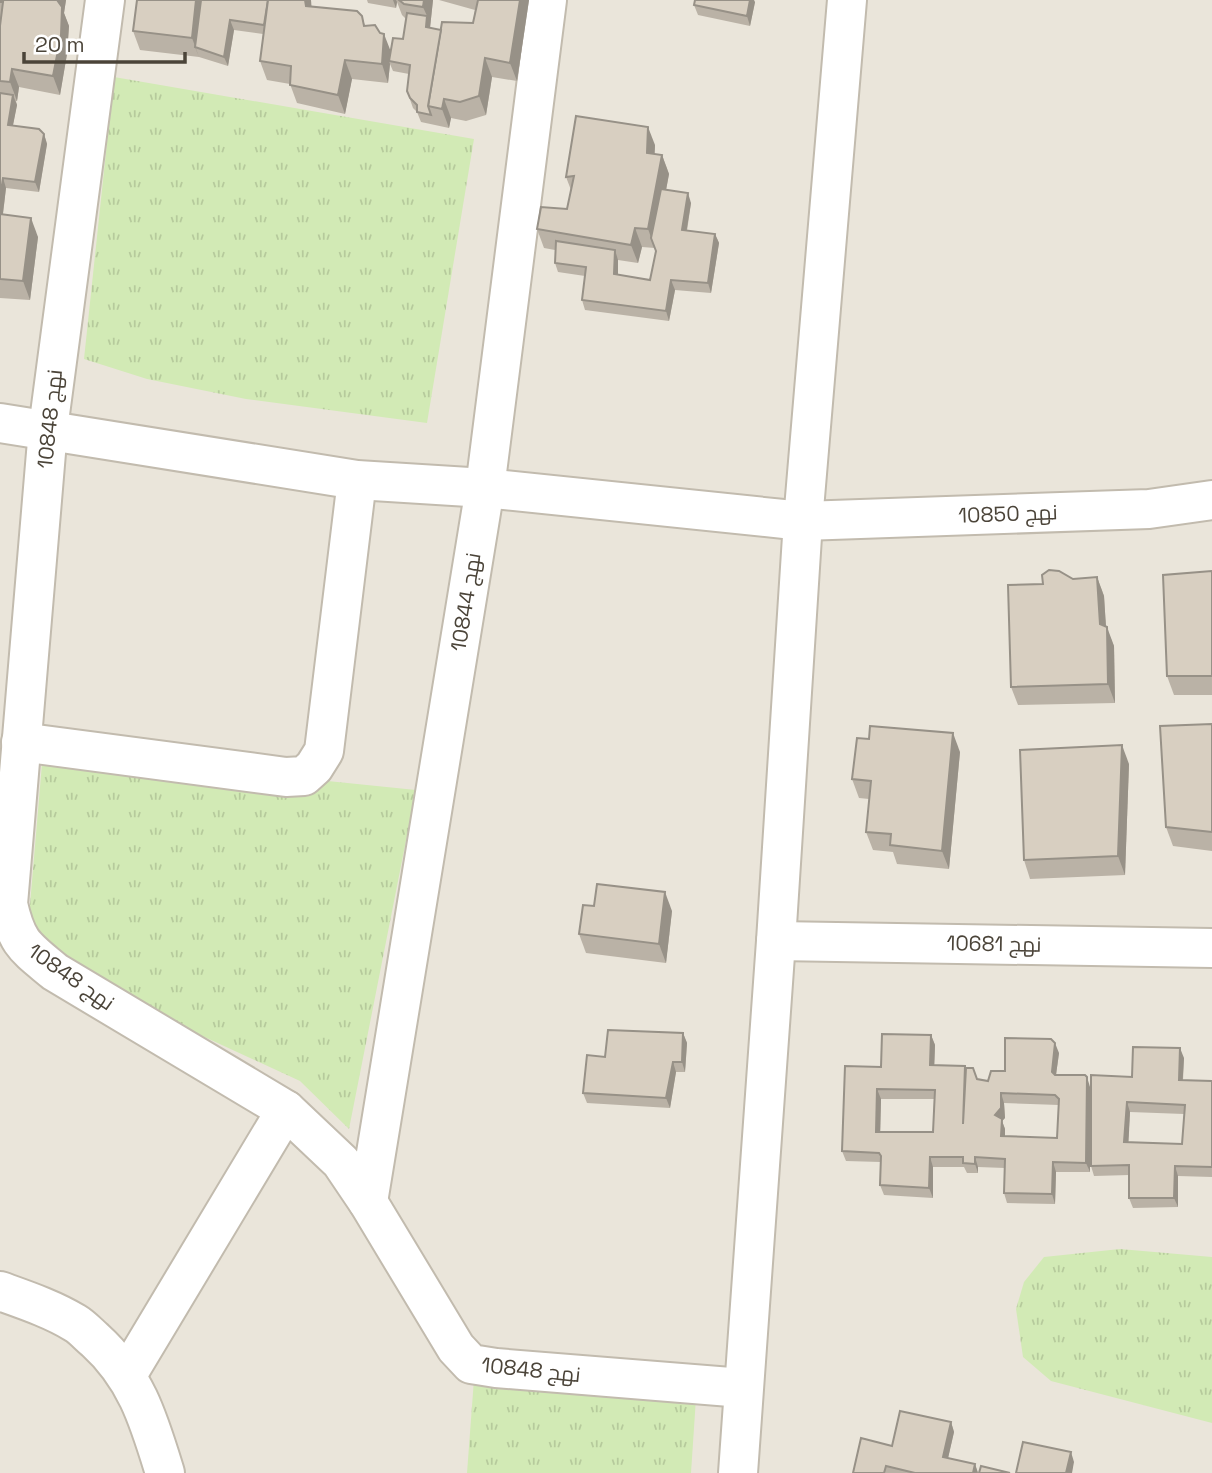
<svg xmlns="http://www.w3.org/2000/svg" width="1212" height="1473" viewBox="0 0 1212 1473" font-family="'Space Grotesk',Cairo,sans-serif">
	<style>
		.residential { fill: #eae5da }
		.grass { fill: url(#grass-tufts) }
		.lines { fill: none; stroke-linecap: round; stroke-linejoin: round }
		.minor-casing { stroke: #c2bbae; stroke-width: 42 }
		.minor { stroke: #fff; stroke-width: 38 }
		.wall { fill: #bab2a6; fill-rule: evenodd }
		.shaded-wall { fill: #979187 }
		.building { fill: #d8cfc1; stroke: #979187; stroke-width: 2; fill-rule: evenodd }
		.labels { text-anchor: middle; stroke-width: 6; stroke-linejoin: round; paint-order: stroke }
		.street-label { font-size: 21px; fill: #4b4439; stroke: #fff }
	</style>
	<defs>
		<pattern id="grass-tufts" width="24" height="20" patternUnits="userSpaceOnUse" patternTransform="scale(1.75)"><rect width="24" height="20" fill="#d2eab5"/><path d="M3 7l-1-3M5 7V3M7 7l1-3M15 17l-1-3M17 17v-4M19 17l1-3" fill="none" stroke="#b6ca9c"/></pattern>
	</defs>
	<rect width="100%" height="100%" fill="#f6f3ec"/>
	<rect class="residential" x="0" y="0" width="1212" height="1473"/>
	<g class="grass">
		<path d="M114,77L474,139L427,423L246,399L147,379L84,359Z"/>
		<path d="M43,752L416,790L349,1129L300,1081L159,1016L27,940Z"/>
		<path d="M1120,1249L1212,1257V1423L1051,1381L1023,1357L1016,1309L1024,1282L1044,1257Z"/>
		<path d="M474,1379L696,1398L691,1473H467Z"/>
	</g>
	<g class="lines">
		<g class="minor-casing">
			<g id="minor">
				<path d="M105,0L48,429L8,904C17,944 25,947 55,972L286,1110L341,1162L368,1202L456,1348L471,1364L496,1368L743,1388"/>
				<path d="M0,423L357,480L485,488L803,521L1149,509L1212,500"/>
				<path d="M21,742L286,777L304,776L314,767L324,751L357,480"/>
				<path d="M776,941L1212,948"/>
				<path d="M368,1202L485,488L547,0"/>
				<path d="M0,1291C25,1300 52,1309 75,1323C82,1327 89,1335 95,1340C137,1378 149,1421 165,1473"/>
				<path d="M127,1375L286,1110"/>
				<path d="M738,1473L776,941L803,521L847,0"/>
			</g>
		</g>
		<use href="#minor" class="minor"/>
	</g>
	<g class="wall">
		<path d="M0,0H66L64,13L69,26L67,54L60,95L19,87L17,101H16L17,105L13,125L44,134L47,144L39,192L6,188L3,214L38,237L30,300L0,298Z"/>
		<path d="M137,0H311V6L362,16L365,26L391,51L403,39L406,19L402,15L397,2L396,8L368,3L367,0H433L430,28L441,30L473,23L475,10L439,0H529L517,81L492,77L486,115L466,121L451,118L449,128L421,122L417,112L413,108L407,91L409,74L393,71L390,64L388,83L352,79L345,114L297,103L290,84L267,80L260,61L263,34L234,30L228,66L199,57L140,50L133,31Z"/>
		<path d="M755,2L750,26L698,15L694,5Z"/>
		<path d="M655,145L654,154L662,155L669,174L666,190L691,203L687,231L715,234L719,243L711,293L675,290L669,321L585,310L582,300L585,276L558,272L555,263V250L544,248L537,229L567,209L571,190L566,177ZM642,247L655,248L656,251L650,280L618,275V260L638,263Z"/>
		<path d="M1212,571V695H1174L1167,676Z"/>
		<path d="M1097,577L1104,596L1106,627L1114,646L1115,703L1018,705L1011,687L1073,579Z"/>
		<path d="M1212,724V851L1173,846L1166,827Z"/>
		<path d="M960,752L949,869L897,864L893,852L873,850L866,832L869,799L859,798L852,779Z"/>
		<path d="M1129,764L1125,875L1030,879L1024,860Z"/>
		<path d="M594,906L672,911L666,963L586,953L579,934Z"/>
		<path d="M683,1033L687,1043L685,1072H676L670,1108L587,1103L583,1093L605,1057Z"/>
		<path d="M931,1035L935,1045L934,1065L966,1069L977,1079L988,1081L1005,1071L1059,1053L1056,1075L1090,1087V1172H1056L1055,1204L1007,1203L1004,1193L1005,1168L978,1167V1173H967L964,1167H933V1198L884,1195L880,1185L881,1162L846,1161L842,1151L881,1067ZM881,1099H934L933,1132H880ZM1004,1103L1059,1105L1057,1138L1005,1136V1129L1002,1121L1005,1118Z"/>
		<path d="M1184,1058L1183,1081H1212V1177L1178,1176V1207L1133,1208L1129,1198V1175L1094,1176L1091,1166L1132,1077ZM1130,1112L1184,1114L1182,1144L1128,1142Z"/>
		<path d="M951,1422L954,1432L948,1458L975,1464L978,1473H853L892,1446Z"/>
	</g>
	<g class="shaded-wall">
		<path d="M57,0H66L64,13L69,26L67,54L60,95L53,76Z"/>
		<path d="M196,0H201L195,47L199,57L192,38Z"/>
		<path d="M305,0H311L313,25L306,6Z"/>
		<path d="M393,0H396L397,2L396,8Z"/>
		<path d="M424,0H433L429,37L426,27L427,16L423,7Z"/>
		<path d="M520,0H529L517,81L510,63Z"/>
		<path d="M750,0H754L755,2L750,26L747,16Z"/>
		<path d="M230,20L234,30L228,66L224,57Z"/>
		<path d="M384,34L391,52L389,61L390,64L388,83L382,64Z"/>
		<path d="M485,58L492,77L486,115L479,96Z"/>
		<path d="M345,60L352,79L345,114L338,95Z"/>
		<path d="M12,69L19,87L17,101L10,82Z"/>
		<path d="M13,95L17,105L11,135L8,125Z"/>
		<path d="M444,99L451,118L449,128L442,109Z"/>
		<path d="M648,127L655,145L654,172L647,153Z"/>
		<path d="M44,134L47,144L39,192L35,182Z"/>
		<path d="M662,155L669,174L655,248L648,229Z"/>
		<path d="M3,178L6,188L2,221L0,216V198Z"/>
		<path d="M688,193L691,203L685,240L682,230Z"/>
		<path d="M31,218L38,237L30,300L23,281Z"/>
		<path d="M635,228L642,247L638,263L631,245Z"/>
		<path d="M715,234L719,243L711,293L708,283Z"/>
		<path d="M615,250L618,260V284L614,274Z"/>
		<path d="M671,280L675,290L669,321L666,311Z"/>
		<path d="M1097,577L1104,596L1107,643L1100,624Z"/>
		<path d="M1107,627L1114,646L1115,703L1108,684Z"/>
		<path d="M953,733L960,752L949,869L942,851Z"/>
		<path d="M1122,745L1129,764L1125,875L1118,856Z"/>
		<path d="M665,892L672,911L666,963L659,944Z"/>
		<path d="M683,1033L687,1043L685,1072L682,1062Z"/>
		<path d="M931,1035L935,1045L934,1075L930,1065Z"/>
		<path d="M1055,1043L1059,1053L1055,1082L1052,1072Z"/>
		<path d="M1180,1048L1184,1058L1182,1090L1179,1080Z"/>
		<path d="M673,1062L676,1072L670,1108L666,1098Z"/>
		<path d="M1087,1077L1090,1087V1172L1086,1163Z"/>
		<path d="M877,1089L881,1099L880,1142L876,1132Z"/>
		<path d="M1001,1093L1004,1103L1005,1118L1002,1121L1005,1129V1146L995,1115Z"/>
		<path d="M1127,1102L1130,1112L1128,1152L1124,1142Z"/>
		<path d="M930,1157L933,1167V1198L929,1188Z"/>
		<path d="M975,1157L978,1167V1173L975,1164Z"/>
		<path d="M1053,1162L1056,1172L1055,1204L1052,1194Z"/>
		<path d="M1175,1166L1178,1176V1207L1174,1198Z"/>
		<path d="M951,1422L954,1432L946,1467L943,1457Z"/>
		<path d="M1071,1452L1074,1462L1072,1473H1066Z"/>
		<path d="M975,1464L978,1473H973Z"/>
	</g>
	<g class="building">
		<path d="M0,0H57L62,7L61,35L53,76L12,69L10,82L0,81V26L3,2H0Z"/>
		<path d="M137,0H196L192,38L133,31Z"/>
		<path d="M201,0H268L264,25L230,20L224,57L195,47Z"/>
		<path d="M268,0H305L306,6L357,11L362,16L364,26L375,25L380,33L384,34L382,64L345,60L338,95L290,85L291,66L260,61Z"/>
		<path d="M399,0H424L423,7L404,4Z"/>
		<path d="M478,0H520L510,63L485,58L479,96L460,102L444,99L442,109L428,106L442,22L473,23Z"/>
		<path d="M695,0H750L747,16L694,5Z"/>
		<path d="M407,13L427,16L426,27L441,30L428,106L431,115L417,112V105L410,98L407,91L410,65L389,61L393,38L403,39Z"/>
		<path d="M0,93L13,95L8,125L39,129L44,134L35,182L3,178L0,198Z"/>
		<path d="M576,116L648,127L647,153L662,155L648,229L635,228L631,245L537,229L541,207L567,209L574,176L566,177Z"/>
		<path d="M661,189L688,193L682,230L715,234L708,283L671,280L666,311L582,300L586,267L555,263L556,241L615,250L614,274L650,280L656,251L651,238Z"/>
		<path d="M0,214L31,218L23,281L0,279Z"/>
		<path d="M1049,570L1059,571L1073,579L1097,577L1100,624L1107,627L1108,684L1011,687L1008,585L1043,584L1042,575Z"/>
		<path d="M1212,571V676H1167L1163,575Z"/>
		<path d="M1212,724V832L1166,827L1160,726Z"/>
		<path d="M870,726L953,733L942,851L890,845L891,834L866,832L871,781L852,779L857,738L869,739Z"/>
		<path d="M1122,745L1118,856L1024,860L1020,750Z"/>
		<path d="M597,884L665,892L659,944L579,934L583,905L594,906Z"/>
		<path d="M608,1030L683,1033L682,1062H673L666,1098L583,1093L587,1055L605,1057Z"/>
		<path d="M882,1034L931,1035L930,1065L965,1066L963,1124L966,1068H973L977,1079L988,1081L991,1071H1005V1038L1051,1039L1055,1043L1052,1072L1055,1075H1085L1087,1077L1086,1163L1053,1162L1052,1194L1004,1193L1005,1159L975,1157V1164L963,1163V1157H930L929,1188L880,1185L881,1156L879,1153L842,1151L845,1066L881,1067ZM877,1089L935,1090L933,1132H876ZM1001,1093L1055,1095L1059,1099L1057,1138L1001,1136L1002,1119L995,1115L1001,1108Z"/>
		<path d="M1133,1047L1180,1048L1179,1080L1212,1081V1167L1175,1166L1174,1198H1129V1165L1091,1166V1075L1132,1077ZM1127,1102L1185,1105L1182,1144L1124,1142Z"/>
		<path d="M900,1411L951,1422L943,1457L975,1464L973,1473H915L886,1466L884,1473H853L861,1438L892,1446Z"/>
		<path d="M1023,1442L1071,1452L1066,1473H1016Z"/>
		<path d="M981,1466L1010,1473H979Z"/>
	</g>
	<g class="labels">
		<g class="street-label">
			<text transform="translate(50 419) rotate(-84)" y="7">نهج 10848</text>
			<text transform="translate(1008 514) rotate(-2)" y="7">نهج 10850</text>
			<text transform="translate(466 602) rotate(-81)" y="7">نهج 10844</text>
			<text transform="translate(994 944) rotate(1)" y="7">نهج 10681</text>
			<text transform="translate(71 977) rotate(35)" y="7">نهج 10848</text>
			<text transform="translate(531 1370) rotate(6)" y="7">نهج 10848</text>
		</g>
	</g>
	<path d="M24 52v10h161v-10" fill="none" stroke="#4b4439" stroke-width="3.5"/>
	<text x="35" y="52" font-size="21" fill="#4b4439" stroke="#ffffff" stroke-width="5" paint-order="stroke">20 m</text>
</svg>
